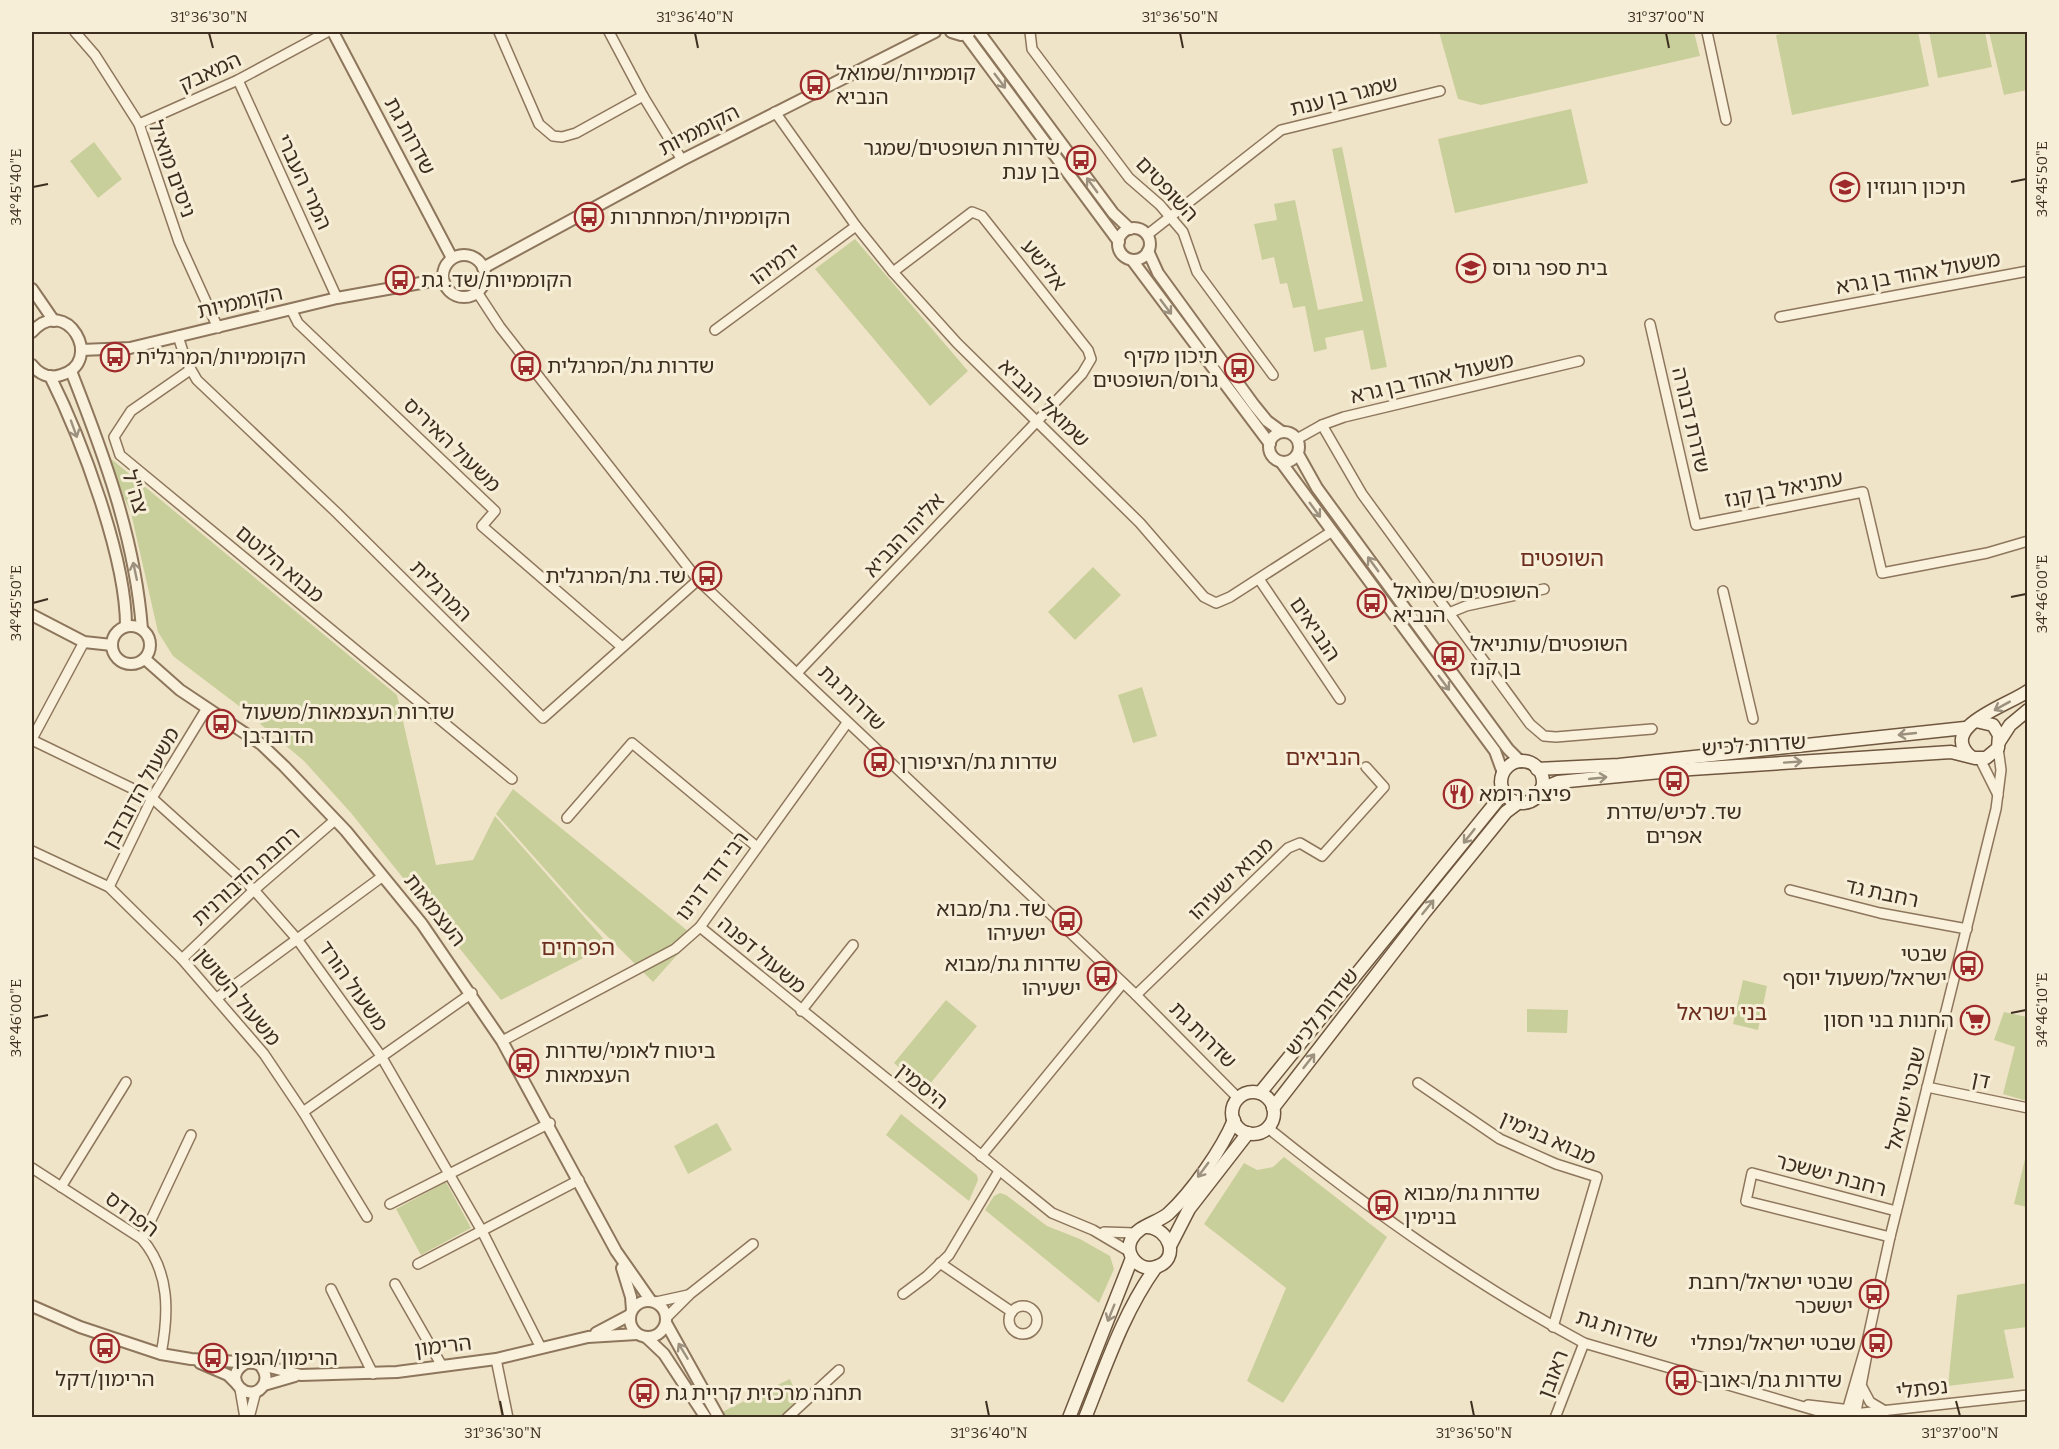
<svg xmlns="http://www.w3.org/2000/svg" width="2059" height="1449" viewBox="0 0 2059 1449" font-family="Bitter,'Noto Sans Hebrew',serif">
	<style>
		.green { fill: #c9cf9b }
		.lines { fill: none; stroke-linecap: round; stroke-linejoin: round }
		.minor-casing { stroke: #8d765c; stroke-width: 12 }
		.tertiary-casing { stroke: #8d765c; stroke-width: 14 }
		.secondary-casing { stroke: #6f573f; stroke-width: 15 }
		.minor { stroke: #faf1dc; stroke-width: 9 }
		.tertiary { stroke: #faf1dc; stroke-width: 10 }
		.secondary { stroke: #faf1dc; stroke-width: 12 }
		.oneway { stroke: #9c907e }
		.ticks { fill: none; stroke: #3d2e20; stroke-width: 2 }
		.labels { text-anchor: middle; stroke-width: 6; stroke-linejoin: round; paint-order: stroke }
		.street-label { font-size: 21px; fill: #3d2e20; stroke: #f7eed8 }
		.poi-label { font-size: 21px; fill: #3d2e20; stroke: #f7eed8; text-anchor: start }
		.neighbourhood-label { font-size: 22px; fill: #6b2e1e; stroke: #f7eed8 }
		.neatline { fill: none; stroke: #3d2e20; stroke-width: 2 }
		.ticks-label { font-size: 15px; text-anchor: middle; fill: #3d2e20 }
	</style>
	<rect width="100%" height="100%" fill="#f0e4c8"/>
	<g class="green">
		<path d="M1439,32H1694L1700,56L1481,105L1458,99Z"/>
		<path d="M1790,32H1918L1929,86L1792,115L1776,35Z"/>
		<path d="M1929,32H1985L1992,67L1938,78Z"/>
		<path d="M1989,32H2027V90L2004,95Z"/>
		<path d="M1571,109L1588,183L1455,213L1438,139Z"/>
		<path d="M94,142L122,179L98,198L70,161Z"/>
		<path d="M1342,147L1387,367L1371,370L1363,330L1325,338L1327,349L1314,352L1305,306L1293,308L1287,283L1280,284L1274,257L1262,260L1254,224L1277,220L1274,204L1295,200L1318,310L1363,301L1332,149Z"/>
		<path d="M855,239L968,371L930,406L815,269Z"/>
		<path d="M104,453L397,695L436,865L473,860L495,816L609,945L501,1000L351,813L304,761L239,706L173,656L158,632L131,513Z"/>
		<path d="M1093,567L1121,595L1075,640L1048,612Z"/>
		<path d="M1142,687L1157,736L1133,743L1118,695Z"/>
		<path d="M513,789L694,936L653,982L584,913L496,814Z"/>
		<path d="M1743,980L1767,986L1758,1030L1733,1024Z"/>
		<path d="M946,1000L977,1026L925,1090L894,1063Z"/>
		<path d="M1527,1009L1568,1010L1567,1033L1527,1032Z"/>
		<path d="M2004,1012L2027,1017V1101L2003,1094L2015,1047L1994,1040Z"/>
		<path d="M901,1114L977,1175L978,1180L969,1201L886,1135Z"/>
		<path d="M717,1123L732,1150L688,1174L674,1146Z"/>
		<path d="M2027,1151L2028,1207H2027L2014,1204Z"/>
		<path d="M1284,1157L1387,1237L1283,1403L1247,1381L1286,1288L1204,1224L1244,1163L1257,1170L1273,1167Z"/>
		<path d="M446,1182L471,1228L421,1255L396,1209Z"/>
		<path d="M1000,1193L1006,1195L1047,1226L1080,1239L1110,1256L1114,1269L1099,1303L985,1210L994,1196Z"/>
		<path d="M2027,1283V1327L2004,1330L2014,1378L1948,1386L1957,1295Z"/>
		<path d="M790,1379L799,1400L781,1417H725L722,1412Z"/>
	</g>
	<g class="lines">
		<g class="minor-casing">
			<g id="minor">
				<path d="M75,32L95,55L139,124L179,242L218,328"/>
				<path d="M499,32L539,124L553,136L562,137L576,133L643,96"/>
				<path d="M609,32L643,96L682,160"/>
				<path d="M1030,32L1032,49L1129,178L1160,205L1183,232L1197,272L1273,375"/>
				<path d="M1707,32L1726,120"/>
				<path d="M238,80L337,298"/>
				<path d="M775,112L856,226L893,272L957,343L1140,523L1204,597L1216,603L1230,597L1331,532"/>
				<path d="M139,124L238,80L327,32"/>
				<path d="M1147,235L1281,130L1440,91"/>
				<path d="M477,292L500,327L698,580L1136,995L1238,1098"/>
				<path d="M292,311L298,323L495,511L482,526L622,647"/>
				<path d="M1780,317L2028,271"/>
				<path d="M1650,324L1696,525L1863,492L1882,573L1987,553L2028,541"/>
				<path d="M715,330L856,226"/>
				<path d="M178,336L186,361L197,380L337,513L543,718L698,580"/>
				<path d="M190,370L131,411L114,437L120,455L512,779"/>
				<path d="M1322,425L1362,494L1530,724L1544,736L1556,737L1652,729"/>
				<path d="M1297,439L1322,425L1344,417L1579,361"/>
				<path d="M1259,579L1340,699"/>
				<path d="M1723,591L1753,719"/>
				<path d="M1449,613L1466,606L1544,589"/>
				<path d="M797,673L1082,374L1091,359L1088,350L982,216L972,212L893,272"/>
				<path d="M32,739L84,642"/>
				<path d="M32,740L152,798L254,890L297,939L381,1056L482,1231L541,1348"/>
				<path d="M1980,759L1998,795"/>
				<path d="M567,818L632,743L757,847"/>
				<path d="M32,851L109,887L182,959L264,1054L303,1112L367,1217"/>
				<path d="M109,887L152,798L207,708"/>
				<path d="M1790,890L1880,913L1967,929"/>
				<path d="M700,927L1052,1213L1093,1230L1130,1252"/>
				<path d="M182,959L254,890L335,820"/>
				<path d="M1136,995L1288,848L1300,843L1322,856L1384,787L1366,767"/>
				<path d="M217,998L383,876"/>
				<path d="M801,1011L853,945"/>
				<path d="M502,1041L675,949L700,927L847,723"/>
				<path d="M1418,1083L1500,1139L1556,1164L1597,1177L1553,1327"/>
				<path d="M1927,1087L2028,1108"/>
				<path d="M303,1112L472,993"/>
				<path d="M1268,1128C1366,1207 1472,1283 1584,1343L1835,1416L2028,1395"/>
				<path d="M981,1156L1123,983"/>
				<path d="M32,1168L142,1239C170,1272 169,1313 161,1354"/>
				<path d="M61,1187L126,1082"/>
				<path d="M390,1204L550,1123"/>
				<path d="M1104,1232L1135,1233"/>
				<path d="M1890,1237L1746,1201L1752,1173L1896,1211"/>
				<path d="M142,1239L191,1135"/>
				<path d="M940,1263L1012,1312"/>
				<path d="M418,1264L579,1180"/>
				<path d="M395,1284L442,1366"/>
				<path d="M331,1289L373,1374"/>
				<path d="M903,1294L927,1276L949,1255L999,1171"/>
				<path d="M656,1302L688,1295"/>
				<circle cx="1023" cy="1320" r="14"/>
				<path d="M666,1318L690,1294L753,1244"/>
				<path d="M496,1359L508,1418"/>
				<path d="M1862,1387L1870,1402L1885,1411"/>
				<path d="M240,1389L245,1418"/>
				<path d="M1808,1405L1851,1410"/>
				<path d="M1855,1417L1867,1354"/>
				<path d="M249,1418L256,1391"/>
				<path d="M787,1418L839,1370"/>
				<path d="M1555,1418L1584,1343"/>
				<path d="M1845,1418L1867,1342L1890,1237L1996,809L2001,770L1998,748"/>
			</g>
		</g>
		<g class="tertiary-casing">
			<g id="tertiary">
				<path d="M333,32L452,258"/>
				<path d="M951,32L961,35L970,32"/>
				<path d="M979,32L1113,213L1130,229"/>
				<path d="M965,34L1119,242"/>
				<circle cx="1134" cy="244" r="16"/>
				<path d="M1148,251L1158,273L1254,405L1267,421L1282,432"/>
				<circle cx="464" cy="276" r="21"/>
				<path d="M1132,260L1270,444"/>
				<path d="M483,268L682,160L935,32"/>
				<path d="M32,289L54,321"/>
				<path d="M32,332C66,293 106,362 61,375C49,379 39,374 32,365"/>
				<path d="M81,350L130,348L337,298L443,279"/>
				<path d="M71,371C104,455 135,538 142,629"/>
				<path d="M50,376C81,438 126,557 126,626"/>
				<circle cx="1284" cy="447" r="15"/>
				<path d="M1298,454L1317,488L1508,749L1521,762"/>
				<path d="M1281,462L1495,751L1503,773"/>
				<path d="M32,615L84,642L112,645"/>
				<circle cx="131" cy="645" r="19"/>
				<path d="M145,659L180,690L261,744L284,766L346,831L422,924L502,1041L616,1251L651,1301"/>
				<path d="M622,1268L631,1297L632,1310"/>
				<circle cx="648" cy="1319" r="18"/>
				<path d="M32,1306L80,1327L161,1354L191,1359L254,1363L301,1375L397,1372L496,1359L588,1337L637,1334"/>
				<path d="M666,1323L719,1418"/>
				<path d="M596,1333L630,1315"/>
				<path d="M646,1337L664,1354L706,1418"/>
				<path d="M200,1363L228,1375L236,1383"/>
				<path d="M246,1363C218,1378 252,1407 264,1384C267,1377 265,1372 261,1366"/>
				<path d="M264,1385L295,1376"/>
			</g>
		</g>
		<g class="secondary-casing">
			<g id="secondary">
				<path d="M1999,742L2010,725L2028,710"/>
				<path d="M1970,756C1938,726 2009,705 2028,691"/>
				<circle cx="1522" cy="782" r="21"/>
				<path d="M1537,769L1619,765L1965,728"/>
				<path d="M1541,789L1558,782L1691,769L1951,752L1975,758H1986L1998,748L1999,735L1993,725L1976,721"/>
				<circle cx="1253" cy="1113" r="21"/>
				<path d="M1260,1093L1497,801L1502,788"/>
				<path d="M1273,1108L1424,913L1506,812L1518,803"/>
				<path d="M1147,1227C1169,1228 1181,1259 1156,1267C1140,1272 1124,1255 1131,1240C1137,1226 1157,1223 1168,1214C1192,1192 1222,1149 1234,1120"/>
				<path d="M1170,1246L1189,1209L1248,1133"/>
				<path d="M1069,1418L1132,1258"/>
				<path d="M1085,1418C1106,1366 1123,1313 1156,1267"/>
			</g>
		</g>
		<use href="#minor" class="minor"/>
		<use href="#tertiary" class="tertiary"/>
		<use href="#secondary" class="secondary"/>
	</g>
	<defs><path id="oneway-shaft" d="M-6 0H5M1.5-3L5.5 0L1.5 3" fill="none" stroke-width="1.6" stroke-linecap="round" stroke-linejoin="round" transform="scale(1.5)"/></defs>
	<g class="oneway">
		<use href="#oneway-shaft" transform="translate(1000 81) rotate(53)"/>
		<use href="#oneway-shaft" transform="translate(1092 185) rotate(-126)"/>
		<use href="#oneway-shaft" transform="translate(1166 307) rotate(53)"/>
		<use href="#oneway-shaft" transform="translate(74 429) rotate(70)"/>
		<use href="#oneway-shaft" transform="translate(1315 510) rotate(54)"/>
		<use href="#oneway-shaft" transform="translate(1373 564) rotate(-126)"/>
		<use href="#oneway-shaft" transform="translate(135 571) rotate(-102)"/>
		<use href="#oneway-shaft" transform="translate(1444 683) rotate(53)"/>
		<use href="#oneway-shaft" transform="translate(2002 706) rotate(151)"/>
		<use href="#oneway-shaft" transform="translate(1907 734) rotate(174)"/>
		<use href="#oneway-shaft" transform="translate(1793 762) rotate(-4)"/>
		<use href="#oneway-shaft" transform="translate(1598 778) rotate(-6)"/>
		<use href="#oneway-shaft" transform="translate(1469 836) rotate(128)"/>
		<use href="#oneway-shaft" transform="translate(1428 907) rotate(-51)"/>
		<use href="#oneway-shaft" transform="translate(1309 1061) rotate(-52)"/>
		<use href="#oneway-shaft" transform="translate(1203 1170) rotate(126)"/>
		<use href="#oneway-shaft" transform="translate(1111 1313) rotate(112)"/>
		<use href="#oneway-shaft" transform="translate(683 1351) rotate(-121)"/>
	</g>
	<path class="ticks" d="M209,33L213,48M695,33L698,48M1180,33L1183,48M1666,33L1669,48M2011,182L2026,179M33,187L48,184M2011,597L2026,594M33,603L48,599M2011,1013L2026,1010M33,1018L48,1015M500,1401L503,1416M986,1401L989,1416M1471,1401L1474,1416M1956,1401L1960,1416"/>
	<defs>
		<g id="bus-ring" transform="scale(1.5)"><circle r="9.5" fill="#f7eed8" stroke="#9e2a2b" stroke-width="1.5"/><path d="M-5-6H5V4H4V6H2V4H-2V6H-4V4H-5ZM-3.5-4V0h7V-4ZM-3.5 1.2v1.5H-2V1.2ZM2 1.2v1.5H3.5V1.2Z" fill="#9e2a2b"/></g>
		<g id="school-ring" transform="scale(1.5)"><circle r="9.5" fill="#f7eed8" stroke="#9e2a2b" stroke-width="1.5"/><path d="M0-5L7-2L0 1L-7-2ZM-4 1L0 2.5L4 1V4Q0 6-4 4Z" fill="#9e2a2b"/></g>
		<g id="restaurant-ring" transform="scale(1.5)"><circle r="9.5" fill="#f7eed8" stroke="#9e2a2b" stroke-width="1.5"/><path d="M-5-6h1v4h1v-4h1v4h1v-4h1v5L-1.5 .5V6h-2V.5L-5-1ZM5-6V6H3V1.5H1.5Q1.5-4 5-6Z" fill="#9e2a2b"/></g>
		<g id="supermarket-ring" transform="scale(1.5)"><circle r="9.5" fill="#f7eed8" stroke="#9e2a2b" stroke-width="1.5"/><path d="M-6-5.5h2.5l.6 2H6L4.5 2H-2.5L-4.4-4H-6ZM-1.5 3.2a1.3 1.3 0 1 0 .1 0ZM3 3.2a1.3 1.3 0 1 0 .1 0Z" fill="#9e2a2b"/></g>
	</defs>
	<g fill-rule="evenodd">
		<use href="#bus-ring" x="815" y="85"/>
		<use href="#bus-ring" x="1081" y="160"/>
		<use href="#school-ring" x="1845" y="187"/>
		<use href="#bus-ring" x="589" y="217"/>
		<use href="#school-ring" x="1471" y="268"/>
		<use href="#bus-ring" x="400" y="280"/>
		<use href="#bus-ring" x="115" y="357"/>
		<use href="#bus-ring" x="526" y="366"/>
		<use href="#bus-ring" x="1239" y="368"/>
		<use href="#bus-ring" x="707" y="576"/>
		<use href="#bus-ring" x="1372" y="603"/>
		<use href="#bus-ring" x="1449" y="656"/>
		<use href="#bus-ring" x="221" y="724"/>
		<use href="#bus-ring" x="879" y="762"/>
		<use href="#bus-ring" x="1674" y="781"/>
		<use href="#restaurant-ring" x="1458" y="794"/>
		<use href="#bus-ring" x="1067" y="921"/>
		<use href="#bus-ring" x="1968" y="966"/>
		<use href="#bus-ring" x="1102" y="976"/>
		<use href="#supermarket-ring" x="1975" y="1020"/>
		<use href="#bus-ring" x="524" y="1063"/>
		<use href="#bus-ring" x="1383" y="1205"/>
		<use href="#bus-ring" x="1874" y="1294"/>
		<use href="#bus-ring" x="1877" y="1343"/>
		<use href="#bus-ring" x="105" y="1348"/>
		<use href="#bus-ring" x="213" y="1358"/>
		<use href="#bus-ring" x="1681" y="1380"/>
		<use href="#bus-ring" x="644" y="1393"/>
	</g>
	<g class="labels">
		<g class="street-label">
			<text transform="translate(210 72) rotate(-25)" y="7">המאבק</text>
			<text transform="translate(1344 96) rotate(-14)" y="7">שמגר בן ענת</text>
			<text transform="translate(699 130) rotate(-27)" y="7">הקוממיות</text>
			<text transform="translate(410 136) rotate(62)" y="7">שדרות גת</text>
			<text transform="translate(172 169) rotate(70)" y="7">ניסים מואיל</text>
			<text transform="translate(304 182) rotate(65)" y="7">המרי העברי</text>
			<text transform="translate(1167 189) rotate(47)" y="7">השופטים</text>
			<text transform="translate(775 264) rotate(-36)" y="7">ירמיהו</text>
			<text transform="translate(1044 265) rotate(52)" y="7">אלישע</text>
			<text transform="translate(1918 273) rotate(-10)" y="7">משעול אהוד בן גרא</text>
			<text transform="translate(240 302) rotate(-13)" y="7">הקוממיות</text>
			<text transform="translate(1432 378) rotate(-13)" y="7">משעול אהוד בן גרא</text>
			<text transform="translate(1044 403) rotate(44)" y="7">שמואל הנביא</text>
			<text transform="translate(1691 420) rotate(77)" y="7">שדרת דבורה</text>
			<text transform="translate(452 445) rotate(44)" y="7">משעול האיריס</text>
			<text transform="translate(1784 489) rotate(-11)" y="7">עתניאל בן קנז</text>
			<text transform="translate(135 492) rotate(73)" y="7">צה"ל</text>
			<text transform="translate(904 535) rotate(-47)" y="7">אליהו הנביא</text>
			<text transform="translate(280 564) rotate(40)" y="7">מבוא הלוטם</text>
			<text transform="translate(441 591) rotate(45)" y="7">המרגלית</text>
			<text transform="translate(1315 629) rotate(56)" y="7">הנביאים</text>
			<text transform="translate(852 698) rotate(44)" y="7">שדרות גת</text>
			<text transform="translate(1754 745) rotate(-4)" y="7">שדרות לכיש</text>
			<text transform="translate(141 788) rotate(-61)" y="7">משעול הדובדבן</text>
			<text transform="translate(246 876) rotate(-42)" y="7">רחבת הדבורנית</text>
			<text transform="translate(712 876) rotate(-53)" y="7">רבי דוד דנינו</text>
			<text transform="translate(1231 879) rotate(-44)" y="7">מבוא ישעיהו</text>
			<text transform="translate(1882 893) rotate(12)" y="7">רחבת גד</text>
			<text transform="translate(435 910) rotate(52)" y="7">העצמאות</text>
			<text transform="translate(762 955) rotate(40)" y="7">משעול דפנה</text>
			<text transform="translate(353 986) rotate(55)" y="7">משעול הורד</text>
			<text transform="translate(238 997) rotate(50)" y="7">משעול השושן</text>
			<text transform="translate(1322 1012) rotate(-52)" y="7">שדרות לכיש</text>
			<text transform="translate(1203 1035) rotate(45)" y="7">שדרות גת</text>
			<text transform="translate(1981 1080) rotate(12)" y="7">דן</text>
			<text transform="translate(922 1086) rotate(39)" y="7">היסמין</text>
			<text transform="translate(1906 1099) rotate(-76)" y="7">שבטי ישראל</text>
			<text transform="translate(1548 1138) rotate(24)" y="7">מבוא בנימין</text>
			<text transform="translate(1831 1175) rotate(15)" y="7">רחבת יששכר</text>
			<text transform="translate(132 1214) rotate(37)" y="7">הפרדס</text>
			<text transform="translate(1617 1329) rotate(18)" y="7">שדרות גת</text>
			<text transform="translate(443 1346) rotate(-7)" y="7">הרימון</text>
			<text transform="translate(1553 1374) rotate(-69)" y="7">ראובן</text>
			<text transform="translate(1922 1389) rotate(-7)" y="7">נפתלי</text>
		</g>
		<g class="poi-label">
			<text x="836" y="80">קוממיות/שמואל<tspan x="836" dy="24">הנביא</tspan></text>
			<text x="1060" y="155" text-anchor="end">שדרות השופטים/שמגר<tspan x="1060" dy="24">בן ענת</tspan></text>
			<text x="1866" y="194">תיכון רוגוזין</text>
			<text x="610" y="224">הקוממיות/המחתרות</text>
			<text x="1492" y="275">בית ספר גרוס</text>
			<text x="421" y="287">הקוממיות/שד. גת</text>
			<text x="1218" y="363" text-anchor="end">תיכון מקיף<tspan x="1218" dy="24">גרוס/השופטים</tspan></text>
			<text x="136" y="364">הקוממיות/המרגלית</text>
			<text x="547" y="373">שדרות גת/המרגלית</text>
			<text x="686" y="583" text-anchor="end">שד. גת/המרגלית</text>
			<text x="1393" y="598">השופטים/שמואל<tspan x="1393" dy="24">הנביא</tspan></text>
			<text x="1470" y="651">השופטים/עותניאל<tspan x="1470" dy="24">בן קנז</tspan></text>
			<text x="242" y="719">שדרות העצמאות/משעול<tspan x="242" dy="24">הדובדבן</tspan></text>
			<text x="900" y="769">שדרות גת/הציפורן</text>
			<text x="1479" y="801">פיצה רומא</text>
			<text x="1674" y="819" text-anchor="middle">שד. לכיש/שדרת<tspan x="1674" dy="24">אפרים</tspan></text>
			<text x="1046" y="916" text-anchor="end">שד. גת/מבוא<tspan x="1046" dy="24">ישעיהו</tspan></text>
			<text x="1947" y="961" text-anchor="end">שבטי<tspan x="1947" dy="24">ישראל/משעול יוסף</tspan></text>
			<text x="1081" y="971" text-anchor="end">שדרות גת/מבוא<tspan x="1081" dy="24">ישעיהו</tspan></text>
			<text x="1954" y="1027" text-anchor="end">החנות בני חסון</text>
			<text x="545" y="1058">ביטוח לאומי/שדרות<tspan x="545" dy="24">העצמאות</tspan></text>
			<text x="1404" y="1200">שדרות גת/מבוא<tspan x="1404" dy="24">בנימין</tspan></text>
			<text x="1853" y="1289" text-anchor="end">שבטי ישראל/רחבת<tspan x="1853" dy="24">יששכר</tspan></text>
			<text x="1856" y="1350" text-anchor="end">שבטי ישראל/נפתלי</text>
			<text x="234" y="1365">הרימון/הגפן</text>
			<text x="105" y="1386" text-anchor="middle">הרימון/דקל</text>
			<text x="1702" y="1387">שדרות גת/ראובן</text>
			<text x="665" y="1400">תחנה מרכזית קריית גת</text>
		</g>
		<g class="neighbourhood-label">
			<text x="1562" y="566">השופטים</text>
			<text x="1323" y="765">הנביאים</text>
			<text x="578" y="955">הפרחים</text>
			<text x="1722" y="1020">בני ישראל</text>
		</g>
	</g>
	<rect width="2059" height="1449" fill="none" stroke="#f7eed8" stroke-width="66"/>
	<rect x="33" y="33" width="1993" height="1383" class="neatline"/>
	<g class="ticks-label">
		<text x="209" y="22">31°36'30"N</text>
		<text x="695" y="22">31°36'40"N</text>
		<text x="1180" y="22">31°36'50"N</text>
		<text x="1666" y="22">31°37'00"N</text>
		<text transform="translate(2042 179) rotate(-90)" y="5">34°45'50"E</text>
		<text transform="translate(16 187) rotate(-90)" y="5">34°45'40"E</text>
		<text transform="translate(2042 594) rotate(-90)" y="5">34°46'00"E</text>
		<text transform="translate(16 603) rotate(-90)" y="5">34°45'50"E</text>
		<text transform="translate(2042 1010) rotate(-90)" y="5">34°46'10"E</text>
		<text transform="translate(16 1018) rotate(-90)" y="5">34°46'00"E</text>
		<text x="503" y="1438">31°36'30"N</text>
		<text x="989" y="1438">31°36'40"N</text>
		<text x="1474" y="1438">31°36'50"N</text>
		<text x="1960" y="1438">31°37'00"N</text>
	</g>
</svg>
